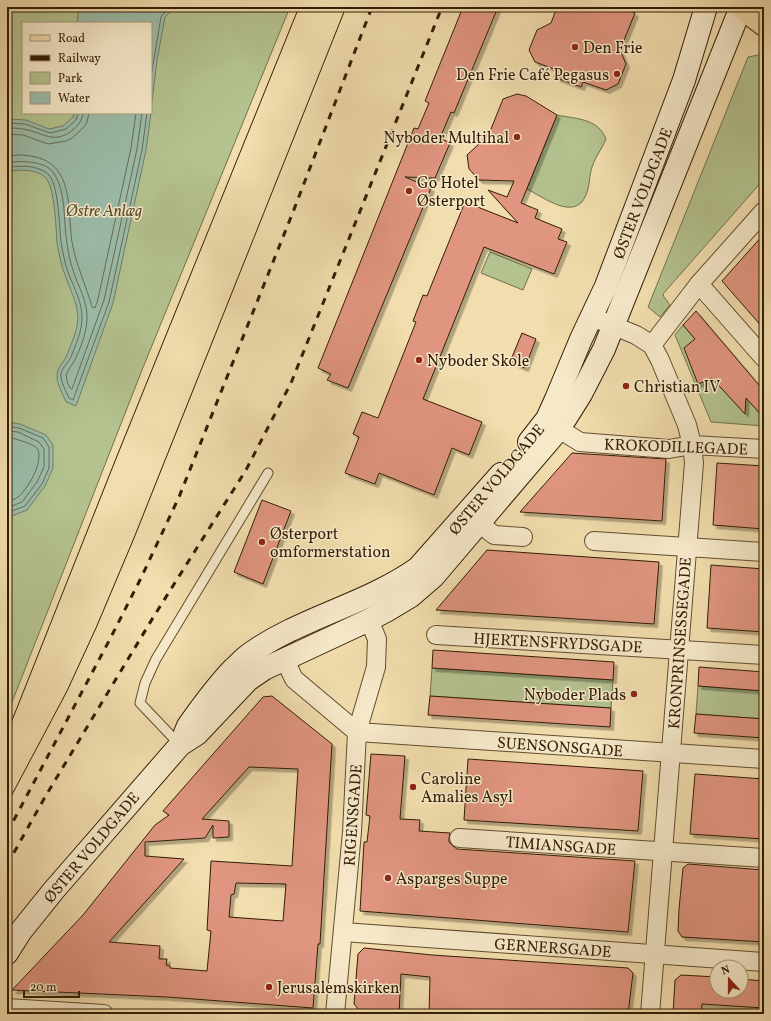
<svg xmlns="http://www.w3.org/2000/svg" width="771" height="1021" viewBox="0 0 771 1021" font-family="Vollkorn,serif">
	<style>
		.green { fill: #b3c28f; stroke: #72704a; fill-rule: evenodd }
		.water { fill: #9bbca9; stroke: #717c67 }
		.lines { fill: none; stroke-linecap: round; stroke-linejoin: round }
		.shore { stroke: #666c57; stroke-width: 1 }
		.building { fill: #e09580; stroke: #321d05; fill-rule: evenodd; filter: url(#shadow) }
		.lane-casing { stroke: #624d2f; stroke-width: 11 }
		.street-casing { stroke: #624d2f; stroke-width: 20 }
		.secondary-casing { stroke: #321d05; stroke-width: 24 }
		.primary-casing { stroke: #321d05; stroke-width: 24 }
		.lane { stroke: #f6e9ca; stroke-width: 9 }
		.street { stroke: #f6e9ca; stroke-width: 18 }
		.secondary { stroke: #f6e9ca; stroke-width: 22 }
		.primary { stroke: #f1ddad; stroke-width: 22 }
		.tram { stroke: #321d05; stroke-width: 1 }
		.rail { stroke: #321d05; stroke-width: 3; stroke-dasharray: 7 7; stroke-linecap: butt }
		.poi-dot { fill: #8f2418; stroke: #f6e9ca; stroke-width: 1.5 }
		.labels { text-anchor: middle; stroke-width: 3; stroke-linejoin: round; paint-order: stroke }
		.poi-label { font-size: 16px; fill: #321d05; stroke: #f6e9ca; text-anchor: start }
		.street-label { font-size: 16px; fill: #321d05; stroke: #f6e9ca }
		.park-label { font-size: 16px; font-style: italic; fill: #594f2e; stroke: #f6e9ca }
	</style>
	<defs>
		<filter id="shadow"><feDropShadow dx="3.5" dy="3.5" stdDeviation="0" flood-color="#0004"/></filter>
	</defs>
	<rect width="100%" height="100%" fill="#f1ddad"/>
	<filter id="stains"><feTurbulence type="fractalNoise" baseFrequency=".005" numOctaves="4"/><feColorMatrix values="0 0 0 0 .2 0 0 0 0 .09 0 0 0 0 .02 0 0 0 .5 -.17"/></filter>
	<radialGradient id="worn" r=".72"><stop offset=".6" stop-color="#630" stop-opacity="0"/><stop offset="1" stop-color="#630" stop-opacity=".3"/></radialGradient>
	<g class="green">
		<path d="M7,7H290L142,370L7,715ZM23,23H151V113H23Z"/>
		<path d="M758,55L764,60V179L663,294L664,297L670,305L660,317L648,307L748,57Z"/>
		<path d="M557,115C576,119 598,118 606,139C602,149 595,157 592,167C589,176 590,186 586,195C575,222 543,197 527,189Z"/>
		<path d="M490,252L532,269L523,290L481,273Z"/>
		<path d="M683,325L764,418V426L711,422L675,335Z"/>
		<path d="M432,668L613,680L611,708L430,696Z"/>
		<path d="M698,686L764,691V719L696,714Z"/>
	</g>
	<g class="water">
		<path d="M79,7H175L165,17L157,60L151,110V23H77Z"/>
		<path d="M74,113H151L146,150L113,303L76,406L66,402C63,394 57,385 57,376C57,368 63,363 66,357C71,345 77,332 78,319C78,303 70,290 65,275C61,266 59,253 57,243C56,229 55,186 45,177C36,169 18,169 7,172V119L26,120L49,129L63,126L73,117Z"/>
		<path d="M7,422L20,424L46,435L53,445V468L45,486L27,510L7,518Z"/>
	</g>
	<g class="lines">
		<g class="shore">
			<path d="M151,77L161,17L169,7"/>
			<path d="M7,123L25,124L50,133L66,129L76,120L78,113"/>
			<path d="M7,128C12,128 18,128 23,129C43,132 54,146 74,129C79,124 82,121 83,113"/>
			<path d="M7,134L23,135L48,144L66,141L72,138L84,127L87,122L89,113"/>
			<path d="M7,157C16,154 23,155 31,156C75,163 67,209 72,242C76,265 86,285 92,307L95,308L98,299L131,148L136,113"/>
			<path d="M7,163C19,160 45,161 53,172C67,192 63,221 67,243C68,252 70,262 73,270C78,287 88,301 87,320C86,334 80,351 73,363C71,366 68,370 67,373C65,378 68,384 70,388L72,389L104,300L137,149L142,113"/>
			<path d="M7,168C19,165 38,165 48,174C59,184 59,227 61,242C63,253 65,265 69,275C75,289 82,303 82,318C82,332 75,347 70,359C67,364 61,369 61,375C61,383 66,391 69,398L73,400L109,302L142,150L147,113"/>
			<path d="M7,426L19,428L43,438L49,447V468L42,484L25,506L7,513"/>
			<path d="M7,431L18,432L39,442L44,449V467L37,482L22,502L7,508"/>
			<path d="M7,437C13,438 36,444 38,450C43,463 28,489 18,497C16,499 10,500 7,502"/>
		</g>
	</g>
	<g class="building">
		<path d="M463,7H498L454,113L451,112L440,138L450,143L435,178L405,177L431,188L348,388L327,380L331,374L318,368L414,128L418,129L429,103L425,101Z"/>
		<path d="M557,7H620L635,13L620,50L626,64L618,84L606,90L583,82L581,87L554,77L557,70L535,62L529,50L537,30L551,23Z"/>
		<path d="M517,94L526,96L557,115L521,203L538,210L535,218L562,229L558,239L567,242L554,274L484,247L423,399L482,422L469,455L452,448L434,495L379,473L375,484L345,473L359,437L353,434L362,412L378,418L416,322L413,321L423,295L427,296L465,202L518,223L488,190L507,197L514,181L479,180L469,169L467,155L479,144L491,129L503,99Z"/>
		<path d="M764,234V329L722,281Z"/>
		<path d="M696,311L764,391V418L746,398L745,414L712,378L698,384L684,348L695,339L683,325Z"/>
		<path d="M522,333L536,339L525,368L510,362Z"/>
		<path d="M572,453L666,459L662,521L520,512Z"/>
		<path d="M717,463L764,466V529L713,525Z"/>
		<path d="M262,500L291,511L263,584L234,572Z"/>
		<path d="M487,550L659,562L654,624L436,610Z"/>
		<path d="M711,565L764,569V632L707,628Z"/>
		<path d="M433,650L614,662L613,680L432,668Z"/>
		<path d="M699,667L764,672V691L698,686Z"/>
		<path d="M272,696L332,744L320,944H318L313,1008L167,997L12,990L83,915L155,825L169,815L163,811L263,697ZM249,767L298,769L292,866L211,861L207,930L211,931L207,971L170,968V966L166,965L167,959H159L160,946L109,942L184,859L145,856V842L205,838L213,825V838L229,837V821L202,819ZM236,883L286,884L283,921L229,917L231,895L234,894Z"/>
		<path d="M430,696L611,708L610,727L428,715Z"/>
		<path d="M696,714L764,719V738L694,733Z"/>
		<path d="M371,754L405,756L400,819L420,820L419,831L450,833L449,838V842L453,846L457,849L635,861L628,932L360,911L364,842H367L370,816L366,815Z"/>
		<path d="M468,759L643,771L638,831L464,820Z"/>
		<path d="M695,774L764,779V839L690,834Z"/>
		<path d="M688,864L764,870V942L682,937L678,931L679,909L683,868Z"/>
		<path d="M364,948L432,955L628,968L633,973L628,1014H429L430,977L401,974L399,1014L360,1011L354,1004L358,954Z"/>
		<path d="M681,975L717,977V991H741V979L764,981V1008L702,1004L701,1014H673L675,980Z"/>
	</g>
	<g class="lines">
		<g class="lane-casing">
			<path id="lane" d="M180,745L140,703L145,683L156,659L268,473"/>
		</g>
		<g class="street-casing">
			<g id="street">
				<path d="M699,284L764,358"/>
				<path d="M592,317L636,335L652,345L660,360L687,425L692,445L694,463L650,1014"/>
				<path d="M652,345L699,284L764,211"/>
				<path d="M549,421L559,429L580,442L669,449L692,445L764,449"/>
				<path d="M479,523L494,535L523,537"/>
				<path d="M594,541L764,552"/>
				<path d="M436,635L764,655"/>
				<path d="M284,658L294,679L357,732L764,759"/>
				<path d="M459,838L764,858"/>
				<path d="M343,932L764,962"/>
				<path d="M7,1008L104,1014"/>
				<path d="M335,1014L352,832L357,732L376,667L377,639L369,620"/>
			</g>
		</g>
		<g class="secondary-casing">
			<g id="secondary">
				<path d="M529,442L547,419L556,399L581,339L606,286L684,80L706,7"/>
				<path d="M185,733L188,726C202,706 216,687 233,669C238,665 242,660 247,656C298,618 366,605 418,568L501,474"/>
				<path d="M7,953L21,931L54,890L180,745L197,734L248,680L264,669L369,620L386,611L411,596L433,577L559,429L581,394L604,349L741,7"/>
			</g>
		</g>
		<g class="primary-casing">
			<path id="primary" d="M740,7L764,25"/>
		</g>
		<use href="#lane" class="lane"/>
		<use href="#street" class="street"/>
		<use href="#secondary" class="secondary"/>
		<use href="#primary" class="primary"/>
		<g class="tram">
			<path d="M7,733L117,456L299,7"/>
			<path d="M7,804L67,691L96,628L134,538L346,7"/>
		</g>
		<g class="rail">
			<path d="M7,833L110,639L141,578L179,497L293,212L372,7"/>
			<path d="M7,865L45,797L154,616L246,470L291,383L442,7"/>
		</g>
	</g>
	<g class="poi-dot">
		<circle cx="575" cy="47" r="4"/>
		<circle cx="617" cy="74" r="4"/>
		<circle cx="517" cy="137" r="4"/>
		<circle cx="409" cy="191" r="4"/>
		<circle cx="419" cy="360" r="4"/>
		<circle cx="626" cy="386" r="4"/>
		<circle cx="262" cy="542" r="4"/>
		<circle cx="634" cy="694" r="4"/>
		<circle cx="413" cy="787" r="4"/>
		<circle cx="388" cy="878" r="4"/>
		<circle cx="269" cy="987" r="4"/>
	</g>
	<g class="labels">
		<g class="poi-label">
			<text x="583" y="53">Den Frie</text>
			<text x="609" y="80" text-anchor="end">Den Frie Café Pegasus</text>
			<text x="509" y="143" text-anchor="end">Nyboder Multihal</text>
			<text x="417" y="188">Go Hotel<tspan x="417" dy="18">Østerport</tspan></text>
			<text x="427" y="366">Nyboder Skole</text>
			<text x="634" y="392">Christian IV</text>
			<text x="270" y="539">Østerport<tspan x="270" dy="18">omformerstation</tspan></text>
			<text x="626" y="700" text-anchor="end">Nyboder Plads</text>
			<text x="421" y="784">Caroline<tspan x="421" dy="18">Amalies Asyl</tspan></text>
			<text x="396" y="884">Asparges Suppe</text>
			<text x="277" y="993">Jerusalemskirken</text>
		</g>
		<g class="street-label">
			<text transform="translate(642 193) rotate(-69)" y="6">ØSTER VOLDGADE</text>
			<text transform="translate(676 446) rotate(2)" y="6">KROKODILLEGADE</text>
			<text transform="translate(496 479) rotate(-50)" y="6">ØSTER VOLDGADE</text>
			<text transform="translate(558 642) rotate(3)" y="6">HJERTENSFRYDSGADE</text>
			<text transform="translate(679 643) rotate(-86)" y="6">KRONPRINSESSEGADE</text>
			<text transform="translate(560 746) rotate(4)" y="6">SUENSONSGADE</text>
			<text transform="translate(352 815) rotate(-86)" y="6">RIGENSGADE</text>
			<text transform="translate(561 845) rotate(4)" y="6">TIMIANSGADE</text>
			<text transform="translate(91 847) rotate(-50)" y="6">ØSTER VOLDGADE</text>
			<text transform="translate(553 947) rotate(4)" y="6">GERNERSGADE</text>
		</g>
		<g class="park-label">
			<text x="104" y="216">Østre Anlæg</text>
		</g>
	</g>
	<rect width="771" height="1021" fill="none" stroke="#f1ddad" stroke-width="24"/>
	<rect x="8" y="8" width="755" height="1005" fill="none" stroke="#321d05" stroke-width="2"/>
	<rect x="12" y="12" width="747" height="997" fill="none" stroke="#321d05"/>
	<rect x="22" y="22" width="130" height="92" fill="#f6e9ca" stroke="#a8977b"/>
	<rect x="30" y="35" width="20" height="6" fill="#f1ddad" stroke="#a8977b"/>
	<text x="58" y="42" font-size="12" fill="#321d05">Road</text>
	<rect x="30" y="55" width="20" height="6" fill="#321d05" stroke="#a8977b"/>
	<text x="58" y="62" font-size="12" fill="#321d05">Railway</text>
	<rect x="30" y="72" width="20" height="12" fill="#b3c28f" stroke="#a8977b"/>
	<text x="58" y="82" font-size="12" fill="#321d05">Park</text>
	<rect x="30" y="92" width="20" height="12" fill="#9bbca9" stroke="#a8977b"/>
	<text x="58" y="102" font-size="12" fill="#321d05">Water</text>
	<g transform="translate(729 979) rotate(339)"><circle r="19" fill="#f6e9ca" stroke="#a8977b"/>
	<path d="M0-3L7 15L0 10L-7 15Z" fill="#8f2418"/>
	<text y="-6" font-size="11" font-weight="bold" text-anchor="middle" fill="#321d05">N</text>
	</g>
	<path d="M24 991v6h55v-6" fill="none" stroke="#321d05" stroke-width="2"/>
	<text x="30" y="991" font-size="12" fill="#321d05" stroke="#f6e9ca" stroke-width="3" paint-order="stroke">20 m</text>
	<rect width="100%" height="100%" filter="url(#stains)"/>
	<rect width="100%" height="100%" fill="url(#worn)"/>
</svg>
